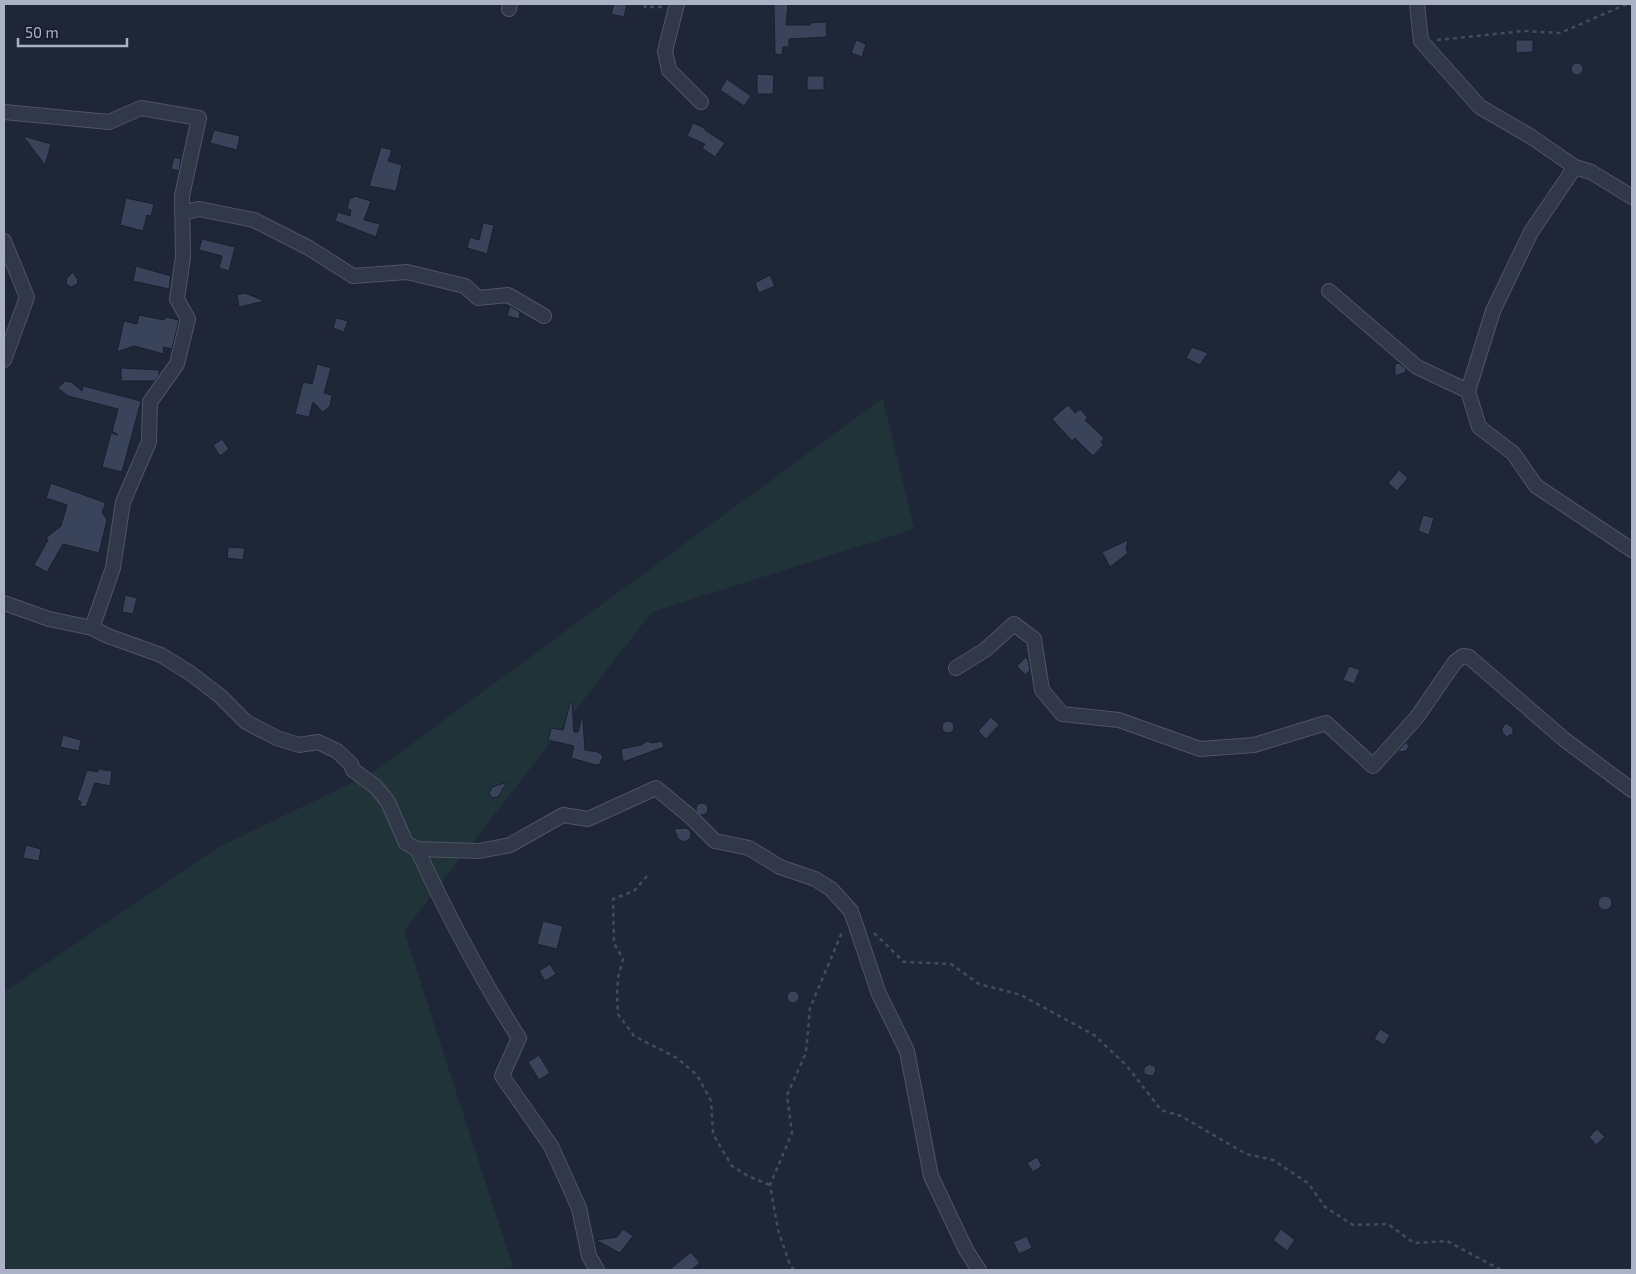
<svg xmlns="http://www.w3.org/2000/svg" width="1636" height="1274" viewBox="0 0 1636 1274" font-family="'Exo 2',sans-serif">
	<style>
		.green { fill: #1f3339 }
		.building { fill: #394359; stroke: #191f2f }
		.lines { fill: none; stroke-linecap: round; stroke-linejoin: round }
		.minor-casing { stroke: #4f5567; stroke-width: 16 }
		.path { stroke: #3d5057; stroke-width: 2.5; stroke-dasharray: 4 4; stroke-linecap: butt }
		.minor { stroke: #313848; stroke-width: 14 }
	</style>
	<rect width="100%" height="100%" fill="#1e2638"/>
	<path class="green" d="M883,398L914,529L652,612L404,931L513,1267L504,1270H4V992L217,848L372,773Z"/>
	<g class="building">
		<path d="M614,4H627L624,17L611,14Z"/>
		<path d="M774,4H788L786,25H810V23L826,22L827,37L789,39V47H783L782,55L775,54Z"/>
		<path d="M856,40L866,44L862,57L851,53Z"/>
		<path d="M1516,40H1533V52L1516,53Z"/>
		<circle cx="1577" cy="69" r="6"/>
		<path d="M757,74L774,75L773,94H757Z"/>
		<rect x="807" y="76" width="17" height="14"/>
		<path d="M727,79L751,96L744,106L720,90Z"/>
		<path d="M693,123L705,128V130L725,143L715,157L702,148L705,144L687,136Z"/>
		<path d="M214,130L240,136L237,150L210,143Z"/>
		<path d="M23,136L51,144L45,165Z"/>
		<path d="M381,147L392,150L388,161L402,165L396,191L369,186Z"/>
		<path d="M174,157L181,159L179,171L171,169Z"/>
		<path d="M354,196L371,201L364,220L380,224L376,237L335,221L338,212L350,216L351,210L347,209L350,198H353Z"/>
		<path d="M126,198L154,204L151,216L147,215L143,231L120,225Z"/>
		<path d="M483,223L494,225L487,254L467,248L470,237L479,240Z"/>
		<path d="M202,239L235,247L229,271L219,268L222,256L199,250Z"/>
		<path d="M136,266L171,276L169,289L133,281Z"/>
		<path d="M73,272L78,280L77,284L71,287L66,284L67,278Z"/>
		<path d="M770,275L775,286L759,293L755,283Z"/>
		<path d="M245,293L265,301L239,307L237,295Z"/>
		<path d="M510,306L520,312L519,319L507,316Z"/>
		<path d="M139,315L164,320L165,317L179,320L172,349L163,347L164,354L134,346L117,352L124,321L137,324Z"/>
		<path d="M336,318L348,321L344,332L333,328Z"/>
		<path d="M1192,347L1208,353L1200,365L1186,358Z"/>
		<path d="M1399,363L1406,369V372L1395,376V364Z"/>
		<path d="M317,364L331,368L324,393L332,395L330,406L323,412L313,402L309,417L295,414L303,382L312,384Z"/>
		<path d="M121,368L159,370V375L155,381H121Z"/>
		<path d="M65,381L71,382L82,391L83,386L141,401L122,472L102,467L111,433L118,435L112,431L118,409L68,396L58,388Z"/>
		<path d="M1068,405L1075,413L1080,409L1088,418L1085,420L1104,438L1101,442L1104,444L1093,456L1075,438L1072,441L1052,419Z"/>
		<path d="M222,439L229,449L220,456L213,445Z"/>
		<path d="M1399,470L1408,478L1397,491L1388,483Z"/>
		<path d="M51,483L106,503L102,512L107,520L99,553L63,544L47,572L34,565L48,540L46,538L61,526L67,505L46,498Z"/>
		<path d="M1423,515L1434,518L1429,535L1418,531Z"/>
		<path d="M1128,540L1126,549L1128,553L1110,567L1102,552Z"/>
		<path d="M228,547L245,548L243,560L227,558Z"/>
		<path d="M125,595L137,598L133,614L122,612Z"/>
		<path d="M1026,657L1028,660L1030,670L1025,675L1017,666Z"/>
		<path d="M1349,666L1360,670L1354,684L1343,680Z"/>
		<path d="M570,703H572L574,732H578L581,720H583L585,750L598,752L603,756L600,764L596,765L571,758L574,746L548,740L551,728L563,730Z"/>
		<path d="M991,717L999,725L986,739L978,731Z"/>
		<circle cx="948" cy="727" r="6"/>
		<path d="M1506,723L1513,728V734L1506,737L1502,732V728Z"/>
		<path d="M63,735L81,740L79,751L60,747Z"/>
		<path d="M647,741L652,743L662,741L664,747L623,762L621,749L641,745Z"/>
		<path d="M1406,742L1409,746L1406,751L1399,752L1398,751Z"/>
		<path d="M98,769L112,771L110,786L95,783L86,807L80,806L81,802L77,800L87,770L98,772Z"/>
		<path d="M507,782L498,797L492,798L489,793L492,787Z"/>
		<circle cx="702" cy="809" r="6"/>
		<path d="M685,828L689,829L691,834L690,839L684,842L678,839L674,829Z"/>
		<path d="M26,845L41,849L39,861L23,858Z"/>
		<circle cx="1605" cy="903" r="7"/>
		<path d="M543,921L563,926L557,949L537,944Z"/>
		<path d="M550,964L556,974L545,981L539,971Z"/>
		<circle cx="793" cy="997" r="6"/>
		<path d="M1380,1029L1390,1035L1384,1045L1374,1039Z"/>
		<path d="M539,1055L550,1073L539,1080L528,1062Z"/>
		<path d="M1149,1064L1156,1067L1155,1073L1152,1076L1144,1074V1068Z"/>
		<path d="M1597,1129L1605,1137L1596,1145L1589,1137Z"/>
		<path d="M1037,1157L1042,1166L1033,1172L1027,1163Z"/>
		<path d="M623,1229L633,1236L620,1253L596,1240L617,1237Z"/>
		<path d="M1281,1229L1295,1240L1287,1251L1273,1240Z"/>
		<path d="M1027,1236L1032,1248L1019,1254L1013,1242Z"/>
		<path d="M691,1252L700,1263L691,1270H669Z"/>
	</g>
	<g class="lines">
		<g class="minor-casing">
			<g id="minor">
				<path d="M677,4L665,51L669,70L701,102"/>
				<path d="M1417,4L1421,41L1480,107L1530,136L1575,167L1591,172L1632,197"/>
				<path d="M509,9L510,4"/>
				<path d="M4,112L109,122L141,108L199,118L182,196L183,257L177,299L188,319L177,364L150,402L149,442L123,502L113,568L92,628"/>
				<path d="M182,213L199,209L254,220L309,248L353,276L407,272L465,286L478,298L508,295L544,316"/>
				<path d="M4,241L27,297L4,360"/>
				<path d="M1329,291L1417,367L1468,391L1493,311L1531,232L1575,167"/>
				<path d="M1468,391L1479,427L1513,453L1536,486L1632,550"/>
				<path d="M4,603L49,619L92,628L108,636L161,655L190,673L220,696L246,722L277,738L299,745L318,742L337,751L351,764L353,770L376,787L388,802L406,843L417,849L479,851L510,845L563,815L588,819L656,788L691,817L715,841L749,848L780,867L815,879L831,889L851,911L879,994L907,1051L931,1176L966,1250L979,1270"/>
				<path d="M956,668L985,650L1014,624L1034,639L1042,690L1062,714L1119,720L1200,749L1254,745L1326,723L1373,766L1417,717L1455,662L1463,656L1469,657L1565,740L1632,790"/>
				<path d="M417,849C447,914 480,977 519,1038L502,1076L551,1146L579,1208L589,1256L597,1270"/>
			</g>
		</g>
		<g class="path">
			<path d="M645,4V7H663"/>
			<path d="M1437,40L1524,31L1560,33L1627,4"/>
			<path d="M647,876L634,891L613,899L614,943L623,959L618,978L617,996L618,1014L634,1036L677,1058L697,1075L711,1101L713,1134L732,1166L748,1176L770,1185"/>
			<path d="M874,933L904,962L951,964L979,984L1021,995L1094,1035L1127,1066L1161,1110L1181,1116L1246,1154L1273,1160L1308,1183L1325,1207L1353,1225L1388,1224L1414,1243L1447,1241L1501,1270"/>
			<path d="M794,1270L790,1265L778,1230L770,1185L792,1133L787,1095L806,1053L810,1008L843,930"/>
		</g>
		<use href="#minor" class="minor"/>
	</g>
	<rect width="1636" height="1274" fill="none" stroke="#abb2c6" stroke-width="10"/>
	<path d="M18 38v8h109v-8" fill="none" stroke="#abb2c6" stroke-width="2.5"/>
	<text x="25" y="38" font-size="15" fill="#abb2c6" stroke="#171d2d" stroke-width="4" paint-order="stroke">50 m</text>
</svg>
